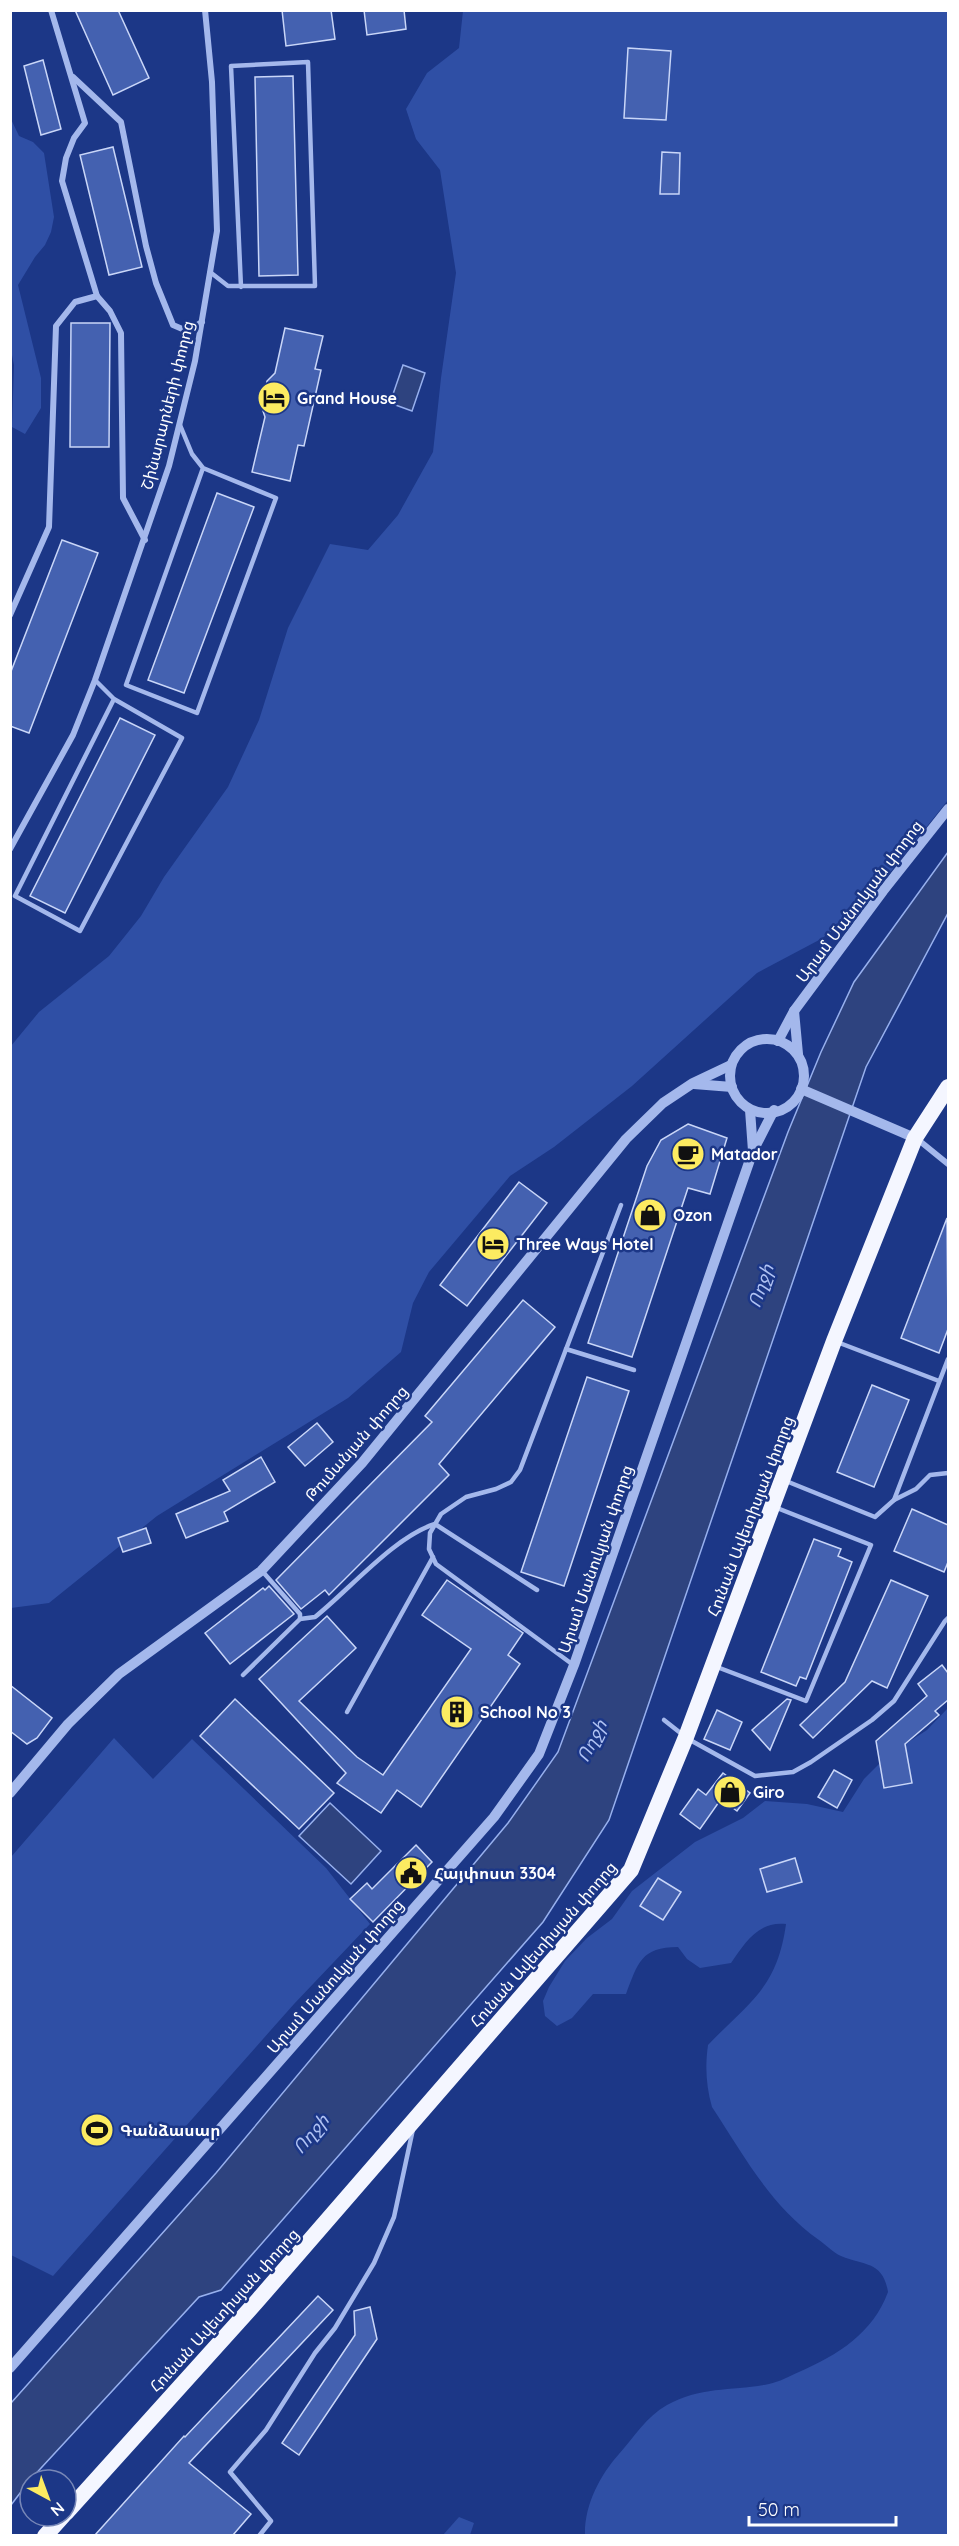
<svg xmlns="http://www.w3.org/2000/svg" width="959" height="2546" viewBox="0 0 959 2546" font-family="Quicksand,'Noto Sans Armenian',sans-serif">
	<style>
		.green { fill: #2f4fa5 }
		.water { fill: #2e437f; stroke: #97b0ee; stroke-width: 1.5 }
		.building { fill: #4461b0; stroke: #c9d6f8; stroke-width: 1.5 }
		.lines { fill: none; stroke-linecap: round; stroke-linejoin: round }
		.service { stroke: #a4b8ec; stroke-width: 4.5 }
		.minor { stroke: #a4b8ec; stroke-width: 6 }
		.tertiary { stroke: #a4b8ec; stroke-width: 10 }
		.trunk { stroke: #f4f6ff; stroke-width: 16 }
		.labels { text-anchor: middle; stroke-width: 5; stroke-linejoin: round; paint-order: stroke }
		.poi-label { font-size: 16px; font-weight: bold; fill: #fff; stroke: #1c3787; text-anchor: start }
		.street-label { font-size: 16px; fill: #fff; stroke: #1c3787 }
		.water-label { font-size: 18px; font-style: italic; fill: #b0c2f3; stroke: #1c3787 }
	</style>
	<rect width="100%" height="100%" fill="#1c3787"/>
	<g class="green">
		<path d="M463,11H948V800L860,910L821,939L757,973L632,1086L554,1147L510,1176L429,1272L413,1303L401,1352L348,1398L157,1516L49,1603L11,1608V1046L39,1012L109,956L141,916L164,877L228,787L259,720L288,628L330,544L368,550L398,515L433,452L441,378L456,273L440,170L416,139L406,109L427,73L459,48Z"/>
		<path d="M10,117L19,136L33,142L44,153L54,217L51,232L45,245L35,257L18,285L41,378V408L25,434L12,427L14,365L10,345Z"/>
		<path d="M948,1708V2535H585C584,2506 600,2475 619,2454C635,2436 646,2417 667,2405C701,2386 734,2391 769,2384C779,2382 790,2376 799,2372C838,2355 873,2333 888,2292C883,2261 865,2266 841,2256C834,2253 826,2245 819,2240C769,2204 745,2157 712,2107C706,2086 705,2066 708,2045C749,2002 777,1989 786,1924C758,1921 745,1943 731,1963L700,1968L687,1959L678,1947C641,1947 638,1963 626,1994H593L572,2018L557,2026L545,2016L543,2001L549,1987L565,1961L587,1938L612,1919L632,1891L695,1842L743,1818L765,1801L807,1804L843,1812L864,1779L887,1756L927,1730Z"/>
		<path d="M114,1738L153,1779L192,1739L326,1868L370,1924L294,2004L53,2276L11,2255V1857Z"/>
		<path d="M459,2517L474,2523L470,2535H443Z"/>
	</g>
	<g class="water">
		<path d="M403,365L425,373L412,411L390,403Z"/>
		<path d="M948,852V913L866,1067L609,1820L543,1922L221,2290L199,2297L30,2480L11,2505V2403L216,2173L508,1823L558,1752L788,1132L821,1052L854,982Z"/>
		<path d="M330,1803L381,1851L351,1884L299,1836Z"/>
	</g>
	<g class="building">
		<path d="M75,10H118L149,78L113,95Z"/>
		<path d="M282,10H331L335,39L286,46Z"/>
		<path d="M364,10H404L406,29L367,35Z"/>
		<path d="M628,48L671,51L666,120L624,118Z"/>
		<path d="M43,60L61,129L41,135L24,66Z"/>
		<path d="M293,76L298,275L259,276L255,77Z"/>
		<path d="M113,147L142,267L109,275L80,155Z"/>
		<path d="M662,152L680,153L679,194H660Z"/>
		<path d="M71,323H110L109,447H70Z"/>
		<path d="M285,328L323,336L315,369L321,370L304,446L298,445L290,481L252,472L265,417L262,408L267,381L275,373Z"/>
		<path d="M217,493L254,507L184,693L148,680Z"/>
		<path d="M62,540L98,553L29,733L10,726V674Z"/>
		<path d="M120,718L155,735L65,913L30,896Z"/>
		<path d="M688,1124L727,1138L710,1194L688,1188L632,1357L588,1343L647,1166L661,1140Z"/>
		<path d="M519,1182L547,1203L467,1306L440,1285Z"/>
		<path d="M947,1218L948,1329L939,1353L901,1338Z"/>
		<path d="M523,1300L555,1327L439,1464L449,1475L329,1595L325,1590L301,1609L276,1580L432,1422L425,1416Z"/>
		<path d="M587,1377L629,1391L564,1586L521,1572Z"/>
		<path d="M872,1385L909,1400L874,1487L837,1472Z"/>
		<path d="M317,1423L333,1442L305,1466L288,1447Z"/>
		<path d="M261,1457L275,1482L224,1512L228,1521L186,1538L176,1514L230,1491L223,1480Z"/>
		<path d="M912,1509L948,1525V1562L944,1572L894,1551Z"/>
		<path d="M146,1528L151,1543L123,1552L118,1538Z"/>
		<path d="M814,1539L841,1549L838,1556L852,1562L806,1679L800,1677L796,1686L761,1672Z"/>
		<path d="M447,1580L523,1633L508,1655L520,1664L421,1807L397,1790L381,1813L337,1783L346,1773L259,1679L327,1616L356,1648L299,1701L357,1757L383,1775L471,1649L422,1615Z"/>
		<path d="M891,1580L928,1596L887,1688L872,1681L813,1738L800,1725L845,1682Z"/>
		<path d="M269,1586L294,1614L230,1664L205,1633L263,1588L265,1590Z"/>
		<path d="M942,1665L948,1673V1700L935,1711L939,1715L905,1744L912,1783L884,1788L876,1741L927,1696L918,1684Z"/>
		<path d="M10,1685L52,1718L37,1738L27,1744L10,1731Z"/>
		<path d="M235,1699L334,1793L299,1829L200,1736Z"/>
		<path d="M787,1699L791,1700L770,1750L752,1730Z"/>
		<path d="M717,1710L742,1722L730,1750L704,1739Z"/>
		<path d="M834,1770L852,1780L837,1808L818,1797Z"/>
		<path d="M723,1773L750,1793L737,1811L721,1799L700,1829L680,1814L698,1789L706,1795Z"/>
		<path d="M416,1845L432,1862L373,1922L350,1899L367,1883L372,1889Z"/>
		<path d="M795,1858L802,1882L767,1892L760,1869Z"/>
		<path d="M658,1878L681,1892L663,1920L640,1906Z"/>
		<path d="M318,2296L333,2310L189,2463L251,2514L233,2535H95L184,2436L185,2437Z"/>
		<path d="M370,2307L377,2339L299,2455L282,2443L355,2335L354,2311Z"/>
	</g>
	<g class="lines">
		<g class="service">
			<path d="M210,272L228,286H315L308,62L231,66L241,287"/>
			<path d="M180,425L192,454L203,468L276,498L197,713L126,685L203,468"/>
			<path d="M95,680L114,699L182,738L80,931L15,896L114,699"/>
			<path d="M837,1342L939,1381"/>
			<path d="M566,1349L634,1370"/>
			<path d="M786,1481L875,1517L894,1500L916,1489L930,1475L948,1473"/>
			<path d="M894,1500L948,1359"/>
			<path d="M300,1619L315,1617C349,1590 395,1536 435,1524L537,1590"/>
			<path d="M572,1664L436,1564L429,1549L430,1533L441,1514L466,1497L496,1489L511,1482L520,1470L621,1205"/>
			<path d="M717,1667L806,1701L871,1545L777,1508"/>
			<path d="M243,1675L300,1619V1614L263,1572"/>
			<path d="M347,1712L433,1557"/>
			<path d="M664,1720L683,1735"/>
			<path d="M690,1740L755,1776L793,1772L811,1762L872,1720L894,1701L945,1621L948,1618"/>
			<path d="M259,2536L271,2521L230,2472L266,2430L315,2353L335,2328L374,2263L394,2217L413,2129"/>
		</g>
		<g class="minor">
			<path d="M73,77L121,122L146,246L156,283L173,325L187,331L202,322"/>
			<path d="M97,296L110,311L121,333L123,498L145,540"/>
			<path d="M10,615L49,527L56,326L75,302L97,296L62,181L66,158L74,138L85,123L51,10"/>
			<path d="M10,849L73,735L95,680L169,466L195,361L217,231L212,82L205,10"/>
			<path d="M916,1138L948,1164"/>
		</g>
		<g class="tertiary">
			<path d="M794,1011L798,1054"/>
			<circle cx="767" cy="1076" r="37"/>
			<path d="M778,1041L794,1011L883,891L948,809"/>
			<path d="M694,1084L732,1087"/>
			<path d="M801,1089L915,1138"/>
			<path d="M750,1110L753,1151"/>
			<path d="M10,1793L68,1724L119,1674L261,1571L362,1463L626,1139L663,1103L693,1083L731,1065"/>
			<path d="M10,2368L494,1817L539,1754L574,1665L753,1151L774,1110"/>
		</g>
		<g class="trunk">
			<path d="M66,2513L258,2300L631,1870L686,1737L834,1341L915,1138L948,1087"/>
			<path d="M45,2536L63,2516"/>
		</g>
	</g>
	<defs>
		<g id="hotel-disc" transform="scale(1.725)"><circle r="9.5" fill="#fceb61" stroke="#1c3787"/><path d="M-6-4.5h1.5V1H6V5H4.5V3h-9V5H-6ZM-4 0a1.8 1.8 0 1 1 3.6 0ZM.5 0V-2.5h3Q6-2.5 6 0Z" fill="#111"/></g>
		<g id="cafe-disc" transform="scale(1.725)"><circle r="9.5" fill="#fceb61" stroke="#1c3787"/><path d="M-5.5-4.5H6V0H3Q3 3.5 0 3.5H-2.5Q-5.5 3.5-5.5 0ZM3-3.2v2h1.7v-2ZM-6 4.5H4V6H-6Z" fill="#111"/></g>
		<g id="shop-disc" transform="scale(1.725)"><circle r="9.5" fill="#fceb61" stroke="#1c3787"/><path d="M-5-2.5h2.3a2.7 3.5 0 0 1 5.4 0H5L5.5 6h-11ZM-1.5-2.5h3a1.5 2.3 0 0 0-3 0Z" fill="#111"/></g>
		<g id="building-disc" transform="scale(1.725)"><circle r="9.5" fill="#fceb61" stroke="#1c3787"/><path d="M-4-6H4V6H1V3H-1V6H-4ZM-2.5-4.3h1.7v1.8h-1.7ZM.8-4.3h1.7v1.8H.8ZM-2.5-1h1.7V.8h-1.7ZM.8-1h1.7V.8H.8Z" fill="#111"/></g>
		<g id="civic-disc" transform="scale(1.725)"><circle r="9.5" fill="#fceb61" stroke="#1c3787"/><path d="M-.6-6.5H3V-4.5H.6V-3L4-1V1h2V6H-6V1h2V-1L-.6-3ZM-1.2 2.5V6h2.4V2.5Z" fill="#111"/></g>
		<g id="stadium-disc" transform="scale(1.725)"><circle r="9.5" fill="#fceb61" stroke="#1c3787"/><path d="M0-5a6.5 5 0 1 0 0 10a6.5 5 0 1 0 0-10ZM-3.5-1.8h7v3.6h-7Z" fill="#111"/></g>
	</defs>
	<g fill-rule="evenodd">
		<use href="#hotel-disc" x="274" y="398"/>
		<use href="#cafe-disc" x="688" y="1154"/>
		<use href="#shop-disc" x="650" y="1215"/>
		<use href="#hotel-disc" x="493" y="1244"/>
		<use href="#building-disc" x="457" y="1712"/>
		<use href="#shop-disc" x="730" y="1792"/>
		<use href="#civic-disc" x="411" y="1873"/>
		<use href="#stadium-disc" x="97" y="2130"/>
	</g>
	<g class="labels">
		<g class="poi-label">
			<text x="297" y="404">Grand House</text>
			<text x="711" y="1160">Matador</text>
			<text x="673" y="1221">Ozon</text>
			<text x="516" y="1250">Three Ways Hotel</text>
			<text x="480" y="1718">School No 3</text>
			<text x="753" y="1798">Giro</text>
			<text x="434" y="1879">Հայփոստ 3304</text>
			<text x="120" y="2136">Գանձասար</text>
		</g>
		<g class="street-label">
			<text transform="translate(167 405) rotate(-76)" y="6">Շինարարների փողոց</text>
			<text transform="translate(859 901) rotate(-53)" y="6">Արամ Մանուկյան փողոց</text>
			<text transform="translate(356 1443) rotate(-49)" y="6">Թումանյան փողոց</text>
			<text transform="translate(750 1516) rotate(-69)" y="6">Հունան Ավետիսյան փողոց</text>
			<text transform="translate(595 1559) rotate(-71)" y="6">Արամ Մանուկյան փողոց</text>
			<text transform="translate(543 1944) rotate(-49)" y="6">Հունան Ավետիսյան փողոց</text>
			<text transform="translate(335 1976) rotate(-49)" y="6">Արամ Մանուկյան փողոց</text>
			<text transform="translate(224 2310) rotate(-48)" y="6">Հունան Ավետիսյան փողոց</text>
		</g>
		<g class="water-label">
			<text transform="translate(761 1286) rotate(-71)" y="6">Ողջի</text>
			<text transform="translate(592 1741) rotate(-63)" y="6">Ողջի</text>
			<text transform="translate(311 2134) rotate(-50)" y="6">Ողջի</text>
		</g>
	</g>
	<rect width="959" height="2546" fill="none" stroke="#ffffff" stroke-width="24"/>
	<g transform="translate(48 2498) rotate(139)"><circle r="28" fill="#1c3787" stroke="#7787b7" stroke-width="1.5"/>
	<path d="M0-4.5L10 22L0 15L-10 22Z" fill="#fceb61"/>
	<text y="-9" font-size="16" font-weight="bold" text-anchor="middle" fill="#ffffff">N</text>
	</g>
	<path d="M749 2516v9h147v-9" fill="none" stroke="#ffffff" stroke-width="3"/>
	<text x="758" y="2516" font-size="18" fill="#ffffff" stroke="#1c3787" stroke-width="4.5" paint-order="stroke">50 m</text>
</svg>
